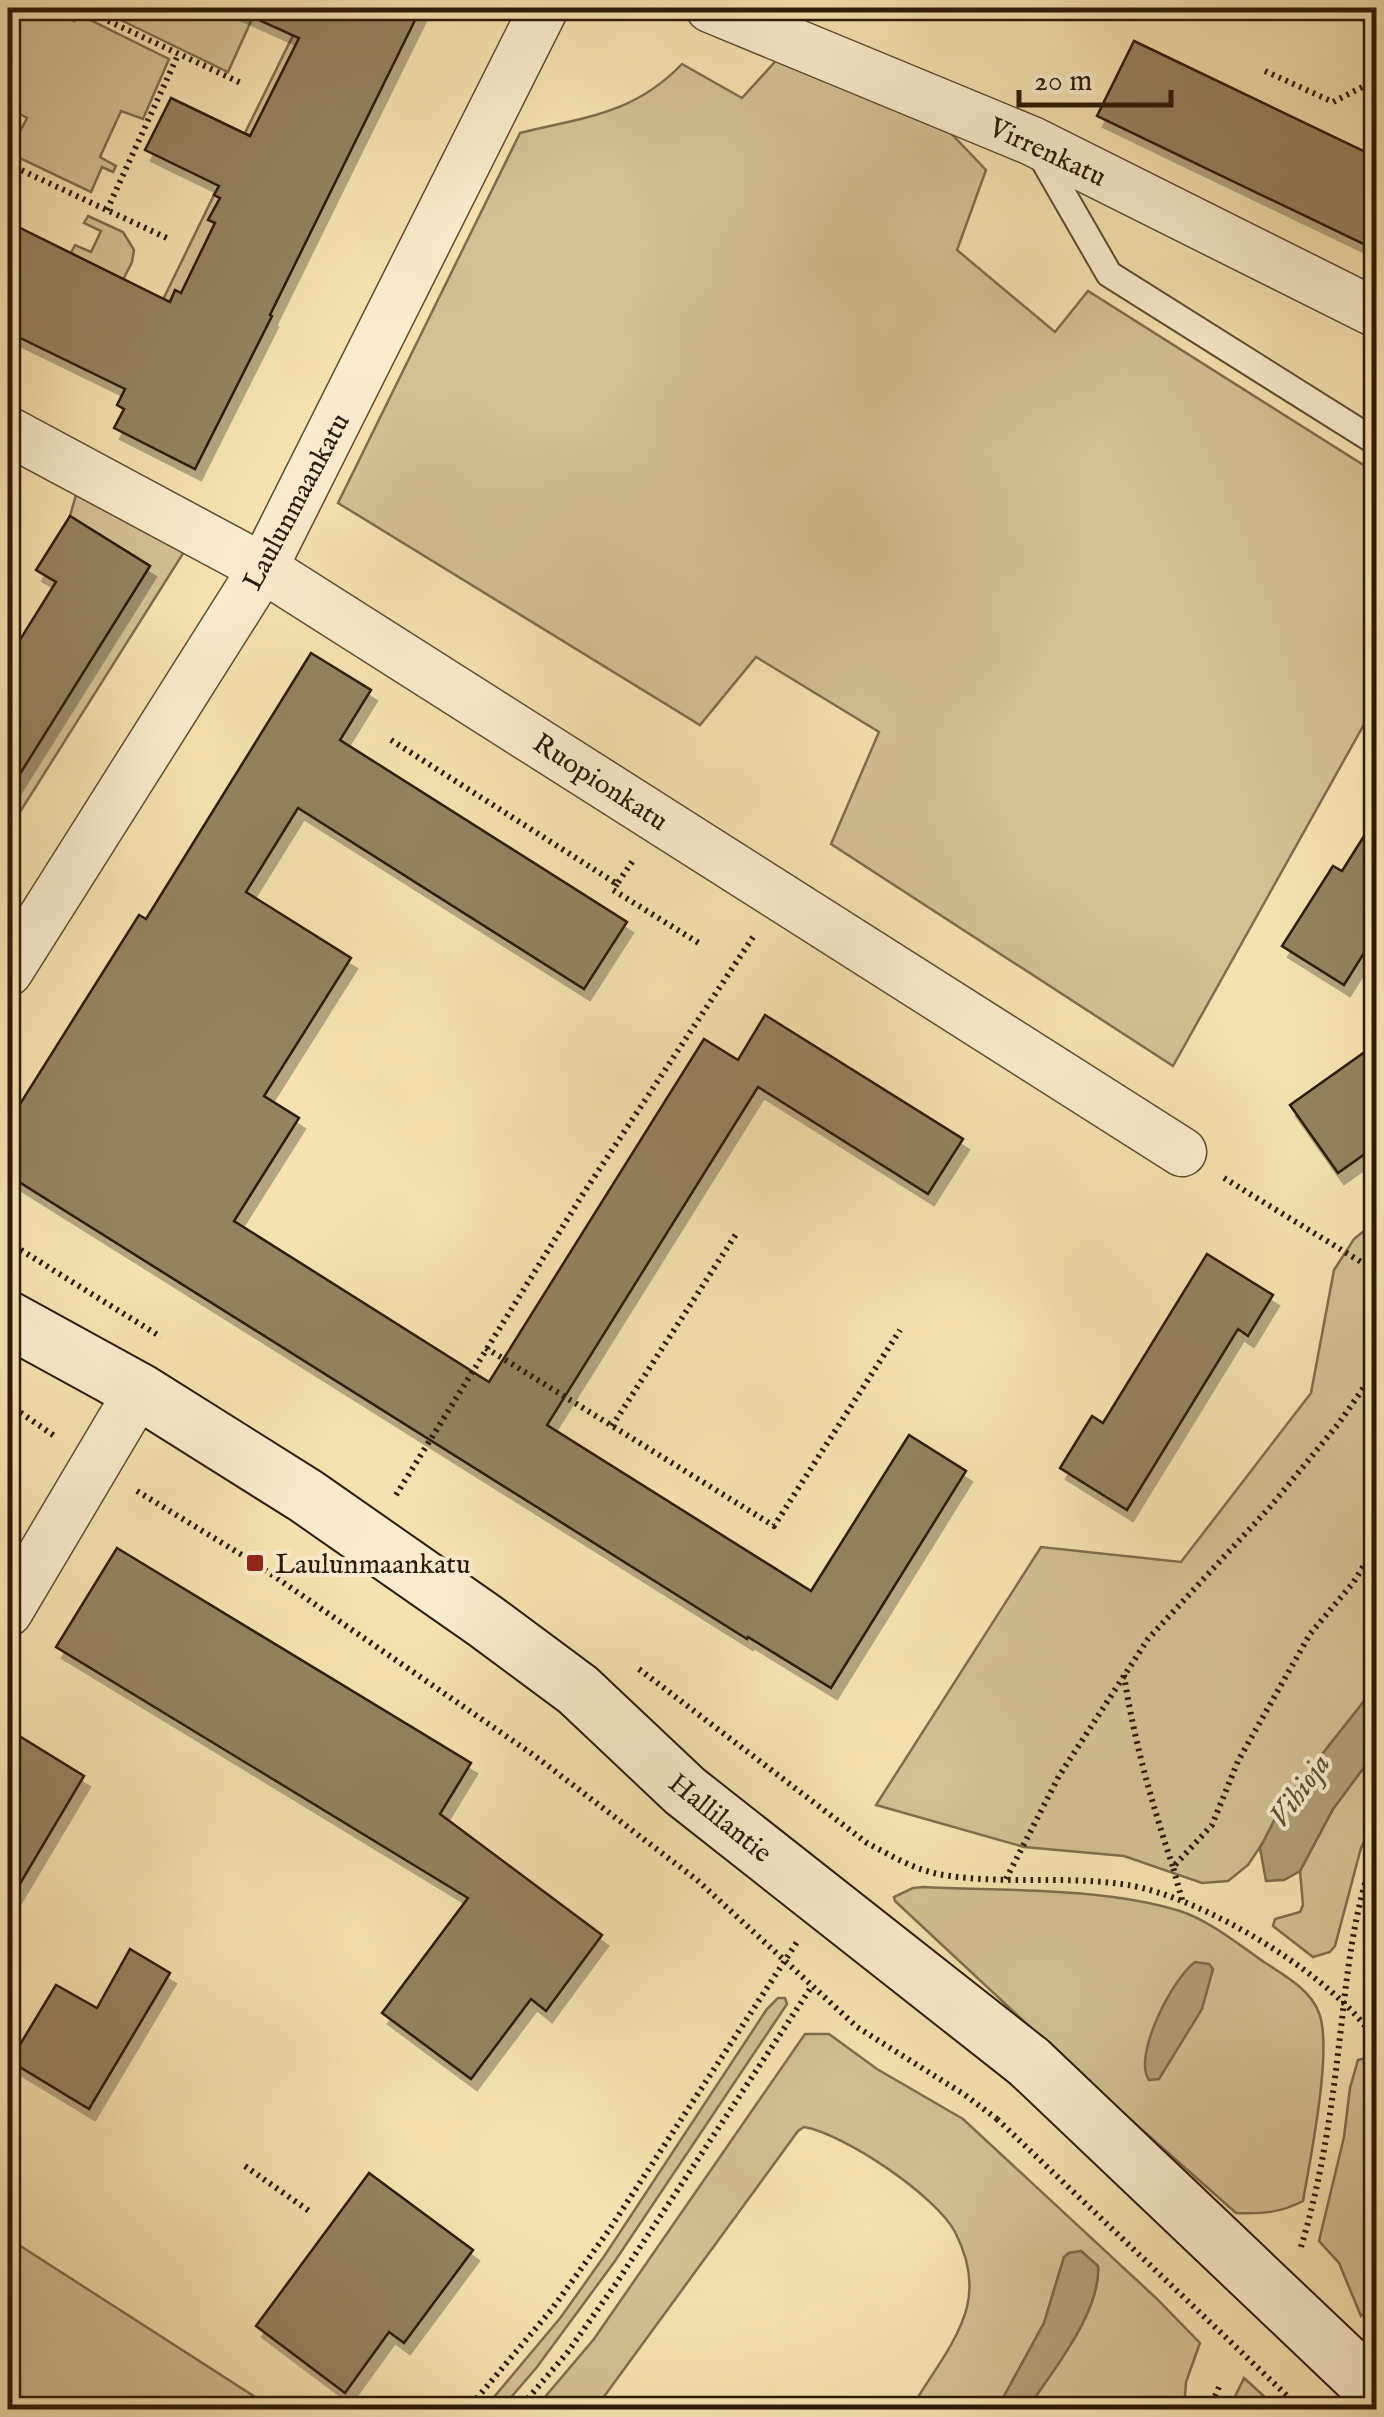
<svg xmlns="http://www.w3.org/2000/svg" width="1384" height="2417" viewBox="0 0 1384 2417" font-family="'IM FELL English',serif">
	<style>
		.green { fill: #d4c093; stroke: #806d4d; stroke-width: 2.5 }
		.water { fill: #b29e77; stroke: #7d694a; stroke-width: 2.5 }
		.building { fill: #96825f; stroke: #2d1a07; stroke-width: 2.5; filter: url(#shadow) }
		.lines { fill: none; stroke-linecap: round; stroke-linejoin: round }
		.service-casing { stroke: #5f4c31; stroke-width: 29 }
		.minor-casing { stroke: #5f4c31; stroke-width: 51 }
		.secondary-casing { stroke: #2d1a07; stroke-width: 59 }
		.path { stroke: #2d1a07; stroke-width: 6; stroke-dasharray: 2.5 5; stroke-linecap: butt }
		.service { stroke: #f9eccc; stroke-width: 25 }
		.minor { stroke: #f9eccc; stroke-width: 48 }
		.secondary { stroke: #f9eccc; stroke-width: 55 }
		.secondary-bridge-casing { stroke: #2d1a07; stroke-width: 59; stroke-linecap: butt }
		.path-bridge { stroke: #2d1a07; stroke-width: 6; stroke-dasharray: 2.5 5; stroke-linecap: butt }
		.secondary-bridge { stroke: #f9eccc; stroke-width: 55 }
		.poi-dot { fill: #8f2418; stroke: #f9eccc; stroke-width: 4 }
		.labels { text-anchor: middle; stroke-width: 8; stroke-linejoin: round; paint-order: stroke }
		.street-label { font-size: 28px; fill: #2d1a07; stroke: #f9eccc }
		.poi-label { font-size: 28px; fill: #2d1a07; stroke: #f9eccc; text-anchor: start }
		.water-label { font-size: 30px; font-style: italic; fill: #624f34; stroke: #f9eccc }
	</style>
	<defs>
		<filter id="shadow"><feDropShadow dx="6" dy="11" stdDeviation="0" flood-color="#0004"/></filter>
	</defs>
	<rect width="100%" height="100%" fill="#f6e2b0"/>
	<filter id="stains"><feTurbulence type="fractalNoise" baseFrequency=".002" numOctaves="4"/><feColorMatrix values="0 0 0 0 .2 0 0 0 0 .09 0 0 0 0 .02 0 0 0 .5 -.17"/></filter>
	<radialGradient id="worn" r=".72"><stop offset=".6" stop-color="#630" stop-opacity="0"/><stop offset="1" stop-color="#630" stop-opacity=".3"/></radialGradient>
	<g class="green">
		<path d="M8,8H21L29,12L33,8H47L74,21L78,14L169,59L143,119L121,111L100,157L116,166L113,172L102,167L91,192L9,153L27,118L8,107Z"/>
		<path d="M96,8H232L246,14L249,8H257L228,72Z"/>
		<path d="M1317,8H1376L1375,24Z"/>
		<path d="M304,13L306,40L250,136L245,133Z"/>
		<path d="M783,53L942,124L986,170L957,250L1055,332L1088,291L1376,473V703L1173,1066L831,844L879,732L756,657L700,725L338,503L520,133C585,117 634,114 682,64L742,98Z"/>
		<path d="M214,195L220,198L209,219L215,223L182,293L175,291L161,319L155,316Z"/>
		<path d="M88,216L123,232L134,250L132,262L120,286L71,253L75,245L91,252L101,231L84,223Z"/>
		<path d="M79,484L184,552L8,831V754L24,766L150,566L70,516Z"/>
		<path d="M1376,1221V1686L1282,1805L1272,1829L1248,1865L1228,1881L1202,1883L1124,1856L1024,1847L876,1805L1041,1547L1181,1562L1311,1393L1334,1270L1354,1239Z"/>
		<path d="M1376,1751V1818L1361,1848L1335,1946L1330,1952L1313,1957L1273,1926L1275,1919L1300,1912L1303,1905L1300,1871L1333,1809Z"/>
		<path d="M923,1887C1004,1891 1103,1887 1180,1911C1210,1921 1238,1944 1264,1962C1284,1975 1311,1990 1319,2013C1333,2049 1310,2160 1303,2201C1280,2213 1262,2214 1236,2213L1104,2096L895,1901L894,1897L913,1888Z"/>
		<path d="M1376,1923V2015L1364,1995Z"/>
		<path d="M778,1998H785L787,2004L615,2261L537,2367L501,2409H484L561,2317L605,2255L767,2009Z"/>
		<path d="M805,2034H829L877,2069L963,2119L1156,2298L1200,2343L1186,2382L1184,2409H1027C1052,2372 1101,2312 1098,2266L1081,2251L1069,2253L1064,2257L1044,2323L997,2409H911C929,2376 957,2345 967,2307C973,2282 967,2255 955,2232C936,2196 845,2134 804,2127L798,2131L595,2409L534,2410L594,2339Z"/>
		<path d="M1366,2058L1376,2081V2186L1371,2308L1361,2316L1339,2263L1319,2241L1344,2137L1350,2088L1358,2060Z"/>
		<path d="M8,2238L274,2409H8Z"/>
		<path d="M1244,2378L1278,2409H1229Z"/>
	</g>
	<g class="water">
		<path d="M1376,1686V1751L1333,1809L1300,1871L1284,1880L1266,1881L1260,1848L1282,1805Z"/>
		<path d="M1195,1962L1209,1964L1213,1969L1202,2009L1159,2079L1149,2080C1132,2056 1173,1978 1195,1962Z"/>
		<path d="M1081,2251L1098,2266C1101,2312 1052,2372 1027,2409H997L1044,2323L1064,2257L1069,2253Z"/>
	</g>
	<g class="building">
		<path d="M232,8H421L270,315L272,316L195,469L114,428L124,409L117,405L125,389L8,332V222L170,302L175,290L181,293L215,223L208,220L220,198L214,195L219,186L145,150L171,98L250,136L299,38Z"/>
		<path d="M1134,41L1376,157V250L1097,116Z"/>
		<path d="M70,516L150,566L8,793V659L56,582L36,570Z"/>
		<path d="M311,653L371,690L340,740L627,922L584,989L298,808L246,892L351,958L264,1096L299,1118L234,1221L489,1382L704,1039L738,1060L765,1015L963,1139L928,1194L758,1087L547,1425L811,1591L909,1435L966,1471L831,1688L748,1637L747,1639L8,1175V1123L139,915L146,919Z"/>
		<path d="M1376,817V934L1344,985L1282,946L1333,866L1342,871Z"/>
		<path d="M1376,1044V1146L1338,1173L1290,1105Z"/>
		<path d="M1207,1254L1273,1295L1248,1336L1238,1329L1127,1510L1060,1468L1092,1416L1103,1423Z"/>
		<path d="M117,1548L471,1763L440,1814L602,1935L546,2011L531,1999L471,2079L382,2013L468,1898L56,1647Z"/>
		<path d="M8,1729L84,1776L8,1904Z"/>
		<path d="M130,1949L170,1973L89,2109L10,2061L56,1985L97,2008Z"/>
		<path d="M369,2173L473,2250L404,2343L389,2332L345,2393L256,2326Z"/>
	</g>
	<g class="lines">
		<g class="service-casing">
			<path id="service" d="M1037,149L1109,274L1376,442"/>
		</g>
		<g class="minor-casing">
			<g id="minor">
				<path d="M710,8L1032,141L1376,313"/>
				<path d="M8,431L263,568L1182,1152"/>
				<path d="M8,972L263,568L544,8"/>
				<path d="M8,1612L139,1391"/>
			</g>
		</g>
		<g class="secondary-casing">
			<path id="secondary" d="M8,1319L139,1391L306,1496L485,1621L578,1690L685,1791L1029,2062"/>
		</g>
		<g class="path">
			<path d="M81,8L243,84"/>
			<path d="M1265,71L1333,102L1376,80"/>
			<path d="M8,164L169,239"/>
			<path d="M107,210L178,55"/>
			<path d="M391,740L617,884L634,859"/>
			<path d="M617,884L613,890L702,945"/>
			<path d="M1224,1178L1376,1271"/>
			<path d="M8,1242L161,1337"/>
			<path d="M486,1348L774,1526L900,1330"/>
			<path d="M8,1404L56,1437"/>
			<path d="M612,1426L738,1231"/>
			<path d="M8,1430L20,1411"/>
			<path d="M137,1491L255,1563L535,1756L697,1880L857,2027L965,2095L997,2119"/>
			<path d="M396,1495L583,1194L753,937"/>
			<path d="M639,1669L867,1843C892,1856 916,1871 944,1875C1005,1885 1067,1875 1128,1885C1203,1897 1336,1977 1376,2041"/>
			<path d="M1124,1675C1134,1741 1152,1804 1173,1867"/>
			<path d="M1006,1879L1059,1776L1148,1639L1270,1507L1339,1423L1376,1370"/>
			<path d="M1182,1900L1173,1867L1212,1825L1238,1761L1310,1634L1353,1583L1376,1546"/>
			<path d="M245,2166L309,2211"/>
			<path d="M1301,2247C1321,2181 1331,2114 1339,2045C1347,1978 1352,1914 1376,1850"/>
			<path d="M467,2410L552,2309L609,2230L797,1942"/>
			<path d="M518,2410L567,2353L615,2285L812,1986"/>
			<path d="M1209,2410L1219,2387"/>
		</g>
		<use href="#service" class="service"/>
		<use href="#minor" class="minor"/>
		<use href="#secondary" class="secondary"/>
		<g class="secondary-bridge-casing">
			<path id="secondary-bridge" d="M1029,2062L1374,2390"/>
		</g>
		<path class="path-bridge" d="M997,2119L1302,2410"/>
		<use href="#secondary-bridge" class="secondary-bridge"/>
	</g>
	<rect class="poi-dot" x="245" y="1553" width="20" height="20" rx="5"/>
	<g class="labels">
		<g class="street-label">
			<text transform="translate(1048 151) rotate(25)" y="10">Virrenkatu</text>
			<text transform="translate(295 501) rotate(-62)" y="10">Laulunmaankatu</text>
			<text transform="translate(601 781) rotate(33)" y="10">Ruopionkatu</text>
			<text transform="translate(721 1817) rotate(39)" y="10">Hallilantie</text>
		</g>
		<g class="poi-label">
			<text x="275" y="1573">Laulunmaankatu</text>
		</g>
		<g class="water-label">
			<text transform="translate(1299 1790) rotate(-54)" y="10">Vihioja</text>
		</g>
	</g>
	<rect width="1384" height="2417" fill="none" stroke="#f6e2b0" stroke-width="40"/>
	<rect x="10" y="10" width="1364" height="2397" fill="none" stroke="#2d1a07" stroke-width="5"/>
	<rect x="20" y="20" width="1344" height="2377" fill="none" stroke="#2d1a07" stroke-width="2.5"/>
	<path d="M1019 90v15h152v-15" fill="none" stroke="#2d1a07" stroke-width="5"/>
	<text x="1034" y="90" font-size="30" fill="#2d1a07" stroke="#f9eccc" stroke-width="8" paint-order="stroke">20 m</text>
	<rect width="100%" height="100%" filter="url(#stains)"/>
	<rect width="100%" height="100%" fill="url(#worn)"/>
</svg>
